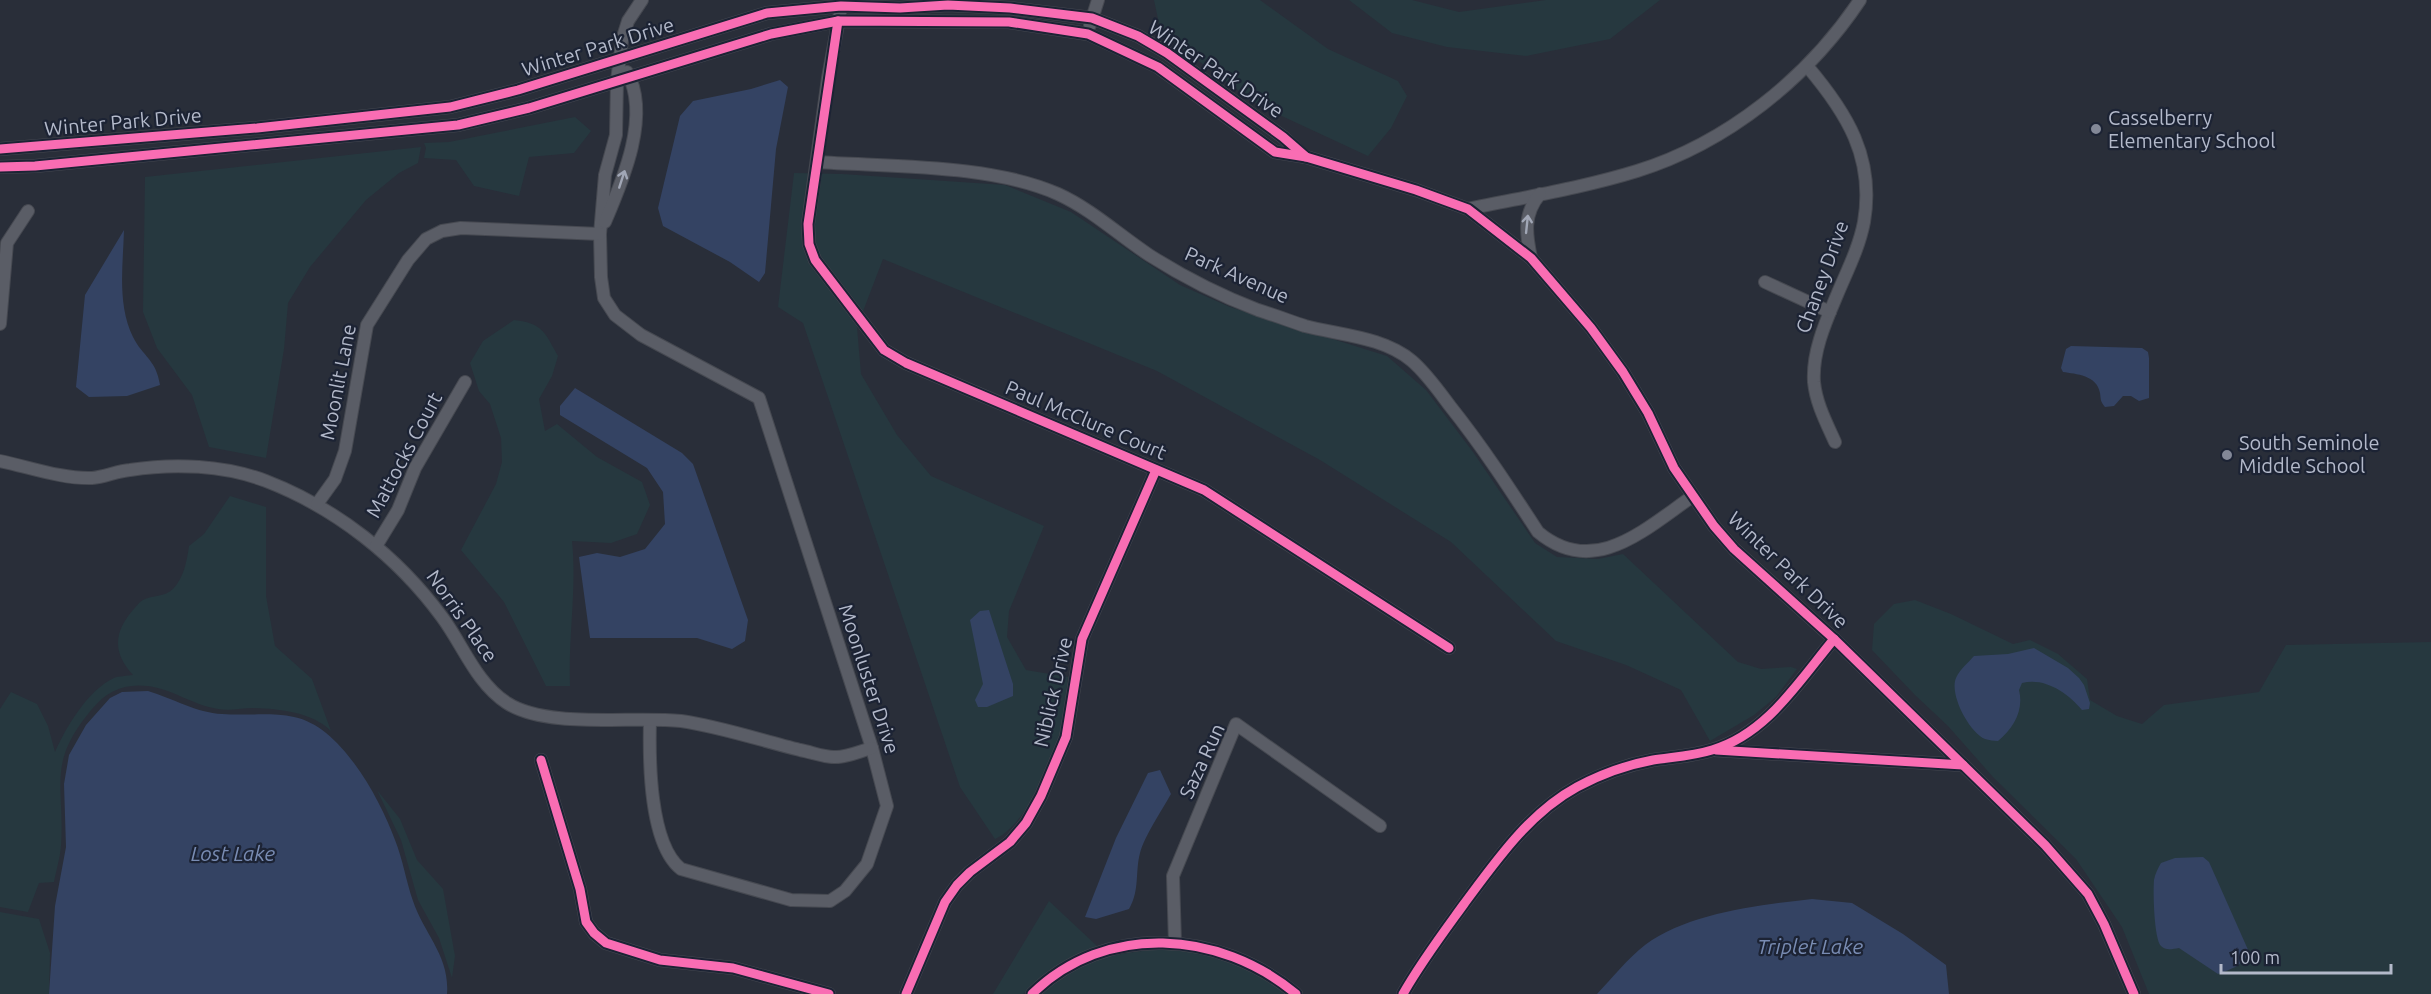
<svg xmlns="http://www.w3.org/2000/svg" width="2431" height="994" viewBox="0 0 2431 994" font-family="Ubuntu,sans-serif">
	<style>
		.green { fill: #26383f }
		.water { fill: #344363 }
		.lines { fill: none; stroke-linecap: round; stroke-linejoin: round }
		.minor-casing { stroke: #464951; stroke-width: 14 }
		.minor { stroke: #5a5d66; stroke-width: 12 }
		.cycleway-casing { stroke: #1c2334; stroke-width: 13 }
		.cycleway { stroke: #f96db3; stroke-width: 9 }
		.oneway { stroke: #a1a7b6 }
		.poi-dot { fill: #838897; stroke: #1c2334; stroke-width: 2 }
		.labels { text-anchor: middle; stroke-width: 4.5; stroke-linejoin: round; paint-order: stroke }
		.street-label { font-size: 20px; fill: #b3b9ca; stroke: #1c2334 }
		.poi-label { font-size: 20px; fill: #b3b9ca; stroke: #1c2334; text-anchor: start }
		.water-label { font-size: 21px; font-style: italic; fill: #798cb3; stroke: #1c2334 }
	</style>
	<rect width="100%" height="100%" fill="#292e39"/>
	<g class="green">
		<path d="M1154,0H1260L1328,49L1398,81L1407,96L1391,128L1368,156L1258,105L1161,33Z"/>
		<path d="M1349,0H1412L1459,12L1546,0H1660L1610,39L1526,56L1447,47L1392,33Z"/>
		<path d="M575,117L591,131L574,153L529,157L519,196L474,186L456,160L424,158L426,148L424,143L449,142Z"/>
		<path d="M421,147L418,163L399,173L366,200L310,267L288,303L284,349L266,458L209,447L192,395L157,348L143,312L145,177Z"/>
		<path d="M794,173L842,174L1005,185L1071,212L1180,285L1230,307L1387,356L1426,390L1473,452L1535,543L1557,557L1598,559L1623,554L1738,662L1761,669L1791,667L1797,669L1776,697L1754,715L1710,741L1681,690L1626,665L1556,641L1451,542L1320,460L1157,371L883,259L857,327L861,374L897,435L931,476L1044,526L1009,611L1007,637L1026,670L1068,677C1067,688 1068,700 1066,710C1059,747 1030,823 995,839L960,787L803,323L778,307Z"/>
		<path d="M514,320C543,323 545,333 558,356L552,376L539,399L545,431L557,424L597,457L642,482L650,505L637,534L611,543L572,541C577,589 568,637 570,686H546L504,602L461,550L496,484L502,462L501,438L490,404L479,391L470,363L483,341Z"/>
		<path d="M230,496L266,507V596L275,646L312,679L331,731C312,712 280,709 254,708C242,708 230,711 218,709C193,705 172,689 148,686C124,683 107,691 92,709C46,764 65,784 61,846C60,858 56,871 54,882L39,883L28,912L0,907V709L11,692L37,704L48,726L55,752C66,727 88,690 114,678C119,676 127,676 133,675C113,653 113,633 133,610C136,607 139,602 143,600C152,595 165,597 173,589C184,578 187,560 189,546L204,534Z"/>
		<path d="M1915,600L1951,614L2013,644L2030,640L2058,654L2087,679L2090,700L2117,716L2142,724L2164,705L2259,692L2286,645L2431,642V994H2149L2122,927L2076,859L1993,777L1948,726L1915,695L1872,650L1874,624L1894,604Z"/>
		<path d="M377,790L400,819L417,860L443,889L455,956L452,978L439,938L418,900L401,840Z"/>
		<path d="M1049,901L1097,946H1100C1067,958 1048,969 1023,994H993Z"/>
		<path d="M0,912L39,919L50,953L49,994H0Z"/>
		<path d="M1174,949C1220,954 1249,967 1286,994H1041C1078,958 1125,950 1174,949Z"/>
	</g>
	<g class="water">
		<path d="M780,80L788,87L776,149L765,273L759,282L730,262L663,226L658,208L680,116L693,101L751,89Z"/>
		<path d="M124,230C123,266 117,304 133,337C143,357 156,359 160,385L127,396L89,397L76,387L85,295Z"/>
		<path d="M2071,346L2142,348L2148,352L2149,358V398L2139,401L2131,396H2123L2114,406L2105,407C2100,401 2101,400 2100,393C2097,375 2076,374 2063,372L2061,368L2066,349Z"/>
		<path d="M575,388L682,453L693,464L748,620L745,641L732,649L697,638H590L579,557L597,553L620,557L645,549L665,524L663,492L647,468L560,415V406Z"/>
		<path d="M989,610L1013,684V696L987,707H978L975,700L983,684L970,620L980,611Z"/>
		<path d="M2034,648L2068,668L2079,678L2084,685L2090,703L2089,709L2082,710C2068,693 2045,677 2022,683L2019,690C2024,710 2014,728 1998,741C1994,741 1989,740 1985,739C1969,732 1949,694 1956,678C1960,669 1968,663 1974,656L2008,654Z"/>
		<path d="M148,691C172,698 197,713 222,714C246,716 270,712 294,717C341,726 380,799 395,840C403,860 406,881 413,901C424,934 450,956 447,994H49L55,906L66,847L64,784L69,755L86,725L110,698L122,692Z"/>
		<path d="M1160,770L1171,794C1162,810 1144,837 1140,853C1135,872 1140,890 1129,909L1096,919L1085,917L1116,838L1148,773Z"/>
		<path d="M2203,857L2209,862L2249,952C2243,966 2231,969 2218,974L2179,948C2172,949 2166,951 2161,946C2154,939 2153,892 2154,880C2155,874 2158,868 2161,863L2175,858Z"/>
		<path d="M1812,899L1852,903L1903,934L1946,965L1949,994H1597C1612,978 1628,958 1645,945C1688,913 1760,905 1812,899Z"/>
	</g>
	<g class="lines">
		<g class="minor-casing">
			<g id="minor">
				<path d="M642,0L628,21L622,40L617,81L616,135L605,175L600,234L601,277L604,298L615,315L641,335L759,398L872,748L887,806L867,864L845,891L830,901L791,900L681,869C649,844 649,758 650,720"/>
				<path d="M840,13L828,78L808,224L809,244L815,260L884,350L906,363L1204,490L1449,648"/>
				<path d="M1090,25L1098,0"/>
				<path d="M1807,66C1847,113 1875,158 1864,222C1859,248 1847,271 1837,295C1826,321 1812,352 1814,382C1816,403 1826,422 1835,442"/>
				<path d="M0,149L257,128L450,107L518,90L767,13L841,6L900,8L948,5L1010,8L1092,18L1138,36L1167,53L1283,137L1305,157"/>
				<path d="M817,162C891,167 991,164 1058,194C1091,209 1119,235 1149,255C1182,276 1221,296 1258,310C1274,315 1290,321 1305,326C1340,335 1384,337 1412,361C1427,374 1438,390 1450,406C1482,446 1510,489 1538,532C1594,579 1645,529 1693,496"/>
				<path d="M0,167L35,166L458,125L529,108L771,34L838,21L1009,22L1088,34L1158,67L1275,152L1306,157L1416,190L1468,209L1531,258L1591,328L1623,372L1648,413L1674,468L1714,526L1734,549L1834,639L2045,845L2088,894L2104,924L2134,994"/>
				<path d="M1468,209C1525,197 1582,188 1637,171C1727,143 1808,78 1860,0"/>
				<path d="M605,222C623,180 651,115 627,72"/>
				<path d="M1531,258C1526,234 1523,214 1540,194"/>
				<path d="M1765,282L1830,312"/>
				<path d="M0,324L7,243L28,211"/>
				<path d="M0,461C29,467 62,479 92,478C105,477 117,471 130,470C174,463 224,465 266,481C336,508 398,557 442,617C463,645 476,683 507,703C547,729 632,716 681,721C718,726 763,741 800,750C811,752 823,757 834,757C846,758 860,751 872,748"/>
				<path d="M317,504L335,479L345,451L367,325L408,260L426,239L442,231L461,228L600,234"/>
				<path d="M376,546L398,510L415,468L465,382"/>
				<path d="M1714,750L1963,765"/>
				<path d="M541,760L580,889L586,922L594,933L606,943L660,960L733,968L829,994"/>
				<path d="M1175,943L1173,876L1236,724L1380,826"/>
				<path d="M906,994L945,902L957,885L970,872L1010,842L1026,823L1041,796L1066,737L1082,639L1156,470"/>
				<path d="M1032,994C1105,922 1220,930 1296,994"/>
				<path d="M1403,994C1421,962 1443,933 1464,904C1496,861 1529,813 1577,787C1601,774 1626,765 1653,760C1673,757 1693,756 1712,750C1767,734 1799,681 1834,639"/>
			</g>
		</g>
		<use href="#minor" class="minor"/>
		<g class="cycleway-casing">
			<g id="cycleway">
				<path d="M838,21L808,224L809,244L815,260L884,350L906,363L1204,490L1449,648"/>
				<path d="M0,149L257,128L450,107L518,90L767,13L841,6L900,8L948,5L1010,8L1092,18L1138,36L1167,53L1283,137L1306,157"/>
				<path d="M0,167L35,166L458,125L529,108L771,34L838,21L1009,22L1088,34L1158,67L1275,152L1306,157L1416,190L1468,209L1531,258L1591,328L1623,372L1648,413L1674,468L1714,526L1734,549L1834,639L2045,845L2088,894L2104,924L2134,994"/>
				<path d="M1716,750L1963,765"/>
				<path d="M541,760L580,889L586,922L594,933L606,943L660,960L733,968L829,994"/>
				<path d="M906,994L945,902L957,885L970,872L1010,842L1026,823L1041,796L1066,737L1082,639L1156,470"/>
				<path d="M1032,994C1105,922 1220,930 1296,994"/>
				<path d="M1403,994C1421,962 1443,933 1464,904C1496,861 1529,813 1577,787C1601,774 1626,765 1653,760C1673,757 1693,756 1712,750C1767,734 1799,681 1834,639"/>
			</g>
		</g>
		<use href="#cycleway" class="cycleway"/>
	</g>
	<defs><path id="oneway-shaft" d="M-6 0H5M1.5-3L5.5 0L1.5 3" fill="none" stroke-width="1.6" stroke-linecap="round" stroke-linejoin="round" transform="scale(1.5)"/></defs>
	<g class="oneway">
		<use href="#oneway-shaft" transform="translate(622 179) rotate(-72)"/>
		<use href="#oneway-shaft" transform="translate(1527 224) rotate(-84)"/>
	</g>
	<g class="poi-dot">
		<circle cx="2096" cy="129" r="6"/>
		<circle cx="2227" cy="455" r="6"/>
	</g>
	<g class="labels">
		<g class="street-label">
			<text transform="translate(598 47) rotate(-17)" y="7">Winter Park Drive</text>
			<text transform="translate(1216 69) rotate(34)" y="7">Winter Park Drive</text>
			<text transform="translate(123 122) rotate(-5)" y="7">Winter Park Drive</text>
			<text transform="translate(1237 275) rotate(24)" y="7">Park Avenue</text>
			<text transform="translate(1822 277) rotate(-70)" y="7">Chaney Drive</text>
			<text transform="translate(338 382) rotate(-79)" y="7">Moonlit Lane</text>
			<text transform="translate(1086 420) rotate(23)" y="7">Paul McClure Court</text>
			<text transform="translate(404 455) rotate(-62)" y="7">Mattocks Court</text>
			<text transform="translate(1788 570) rotate(44)" y="7">Winter Park Drive</text>
			<text transform="translate(462 616) rotate(55)" y="7">Norris Place</text>
			<text transform="translate(869 679) rotate(72)" y="7">Moonluster Drive</text>
			<text transform="translate(1053 692) rotate(-77)" y="7">Niblick Drive</text>
			<text transform="translate(1202 761) rotate(-65)" y="7">Saza Run</text>
		</g>
		<g class="poi-label">
			<text x="2108" y="125">Casselberry<tspan x="2108" dy="23">Elementary School</tspan></text>
			<text x="2239" y="450">South Seminole<tspan x="2239" dy="23">Middle School</tspan></text>
		</g>
		<g class="water-label">
			<text x="233" y="861">Lost Lake</text>
			<text x="1810" y="954">Triplet Lake</text>
		</g>
	</g>
	<path d="M2221 964v9h170v-9" fill="none" stroke="#b3b9ca" stroke-width="3"/>
	<text x="2230" y="964" font-size="18" fill="#b3b9ca" stroke="#1c2334" stroke-width="4.5" paint-order="stroke">100 m</text>
</svg>
